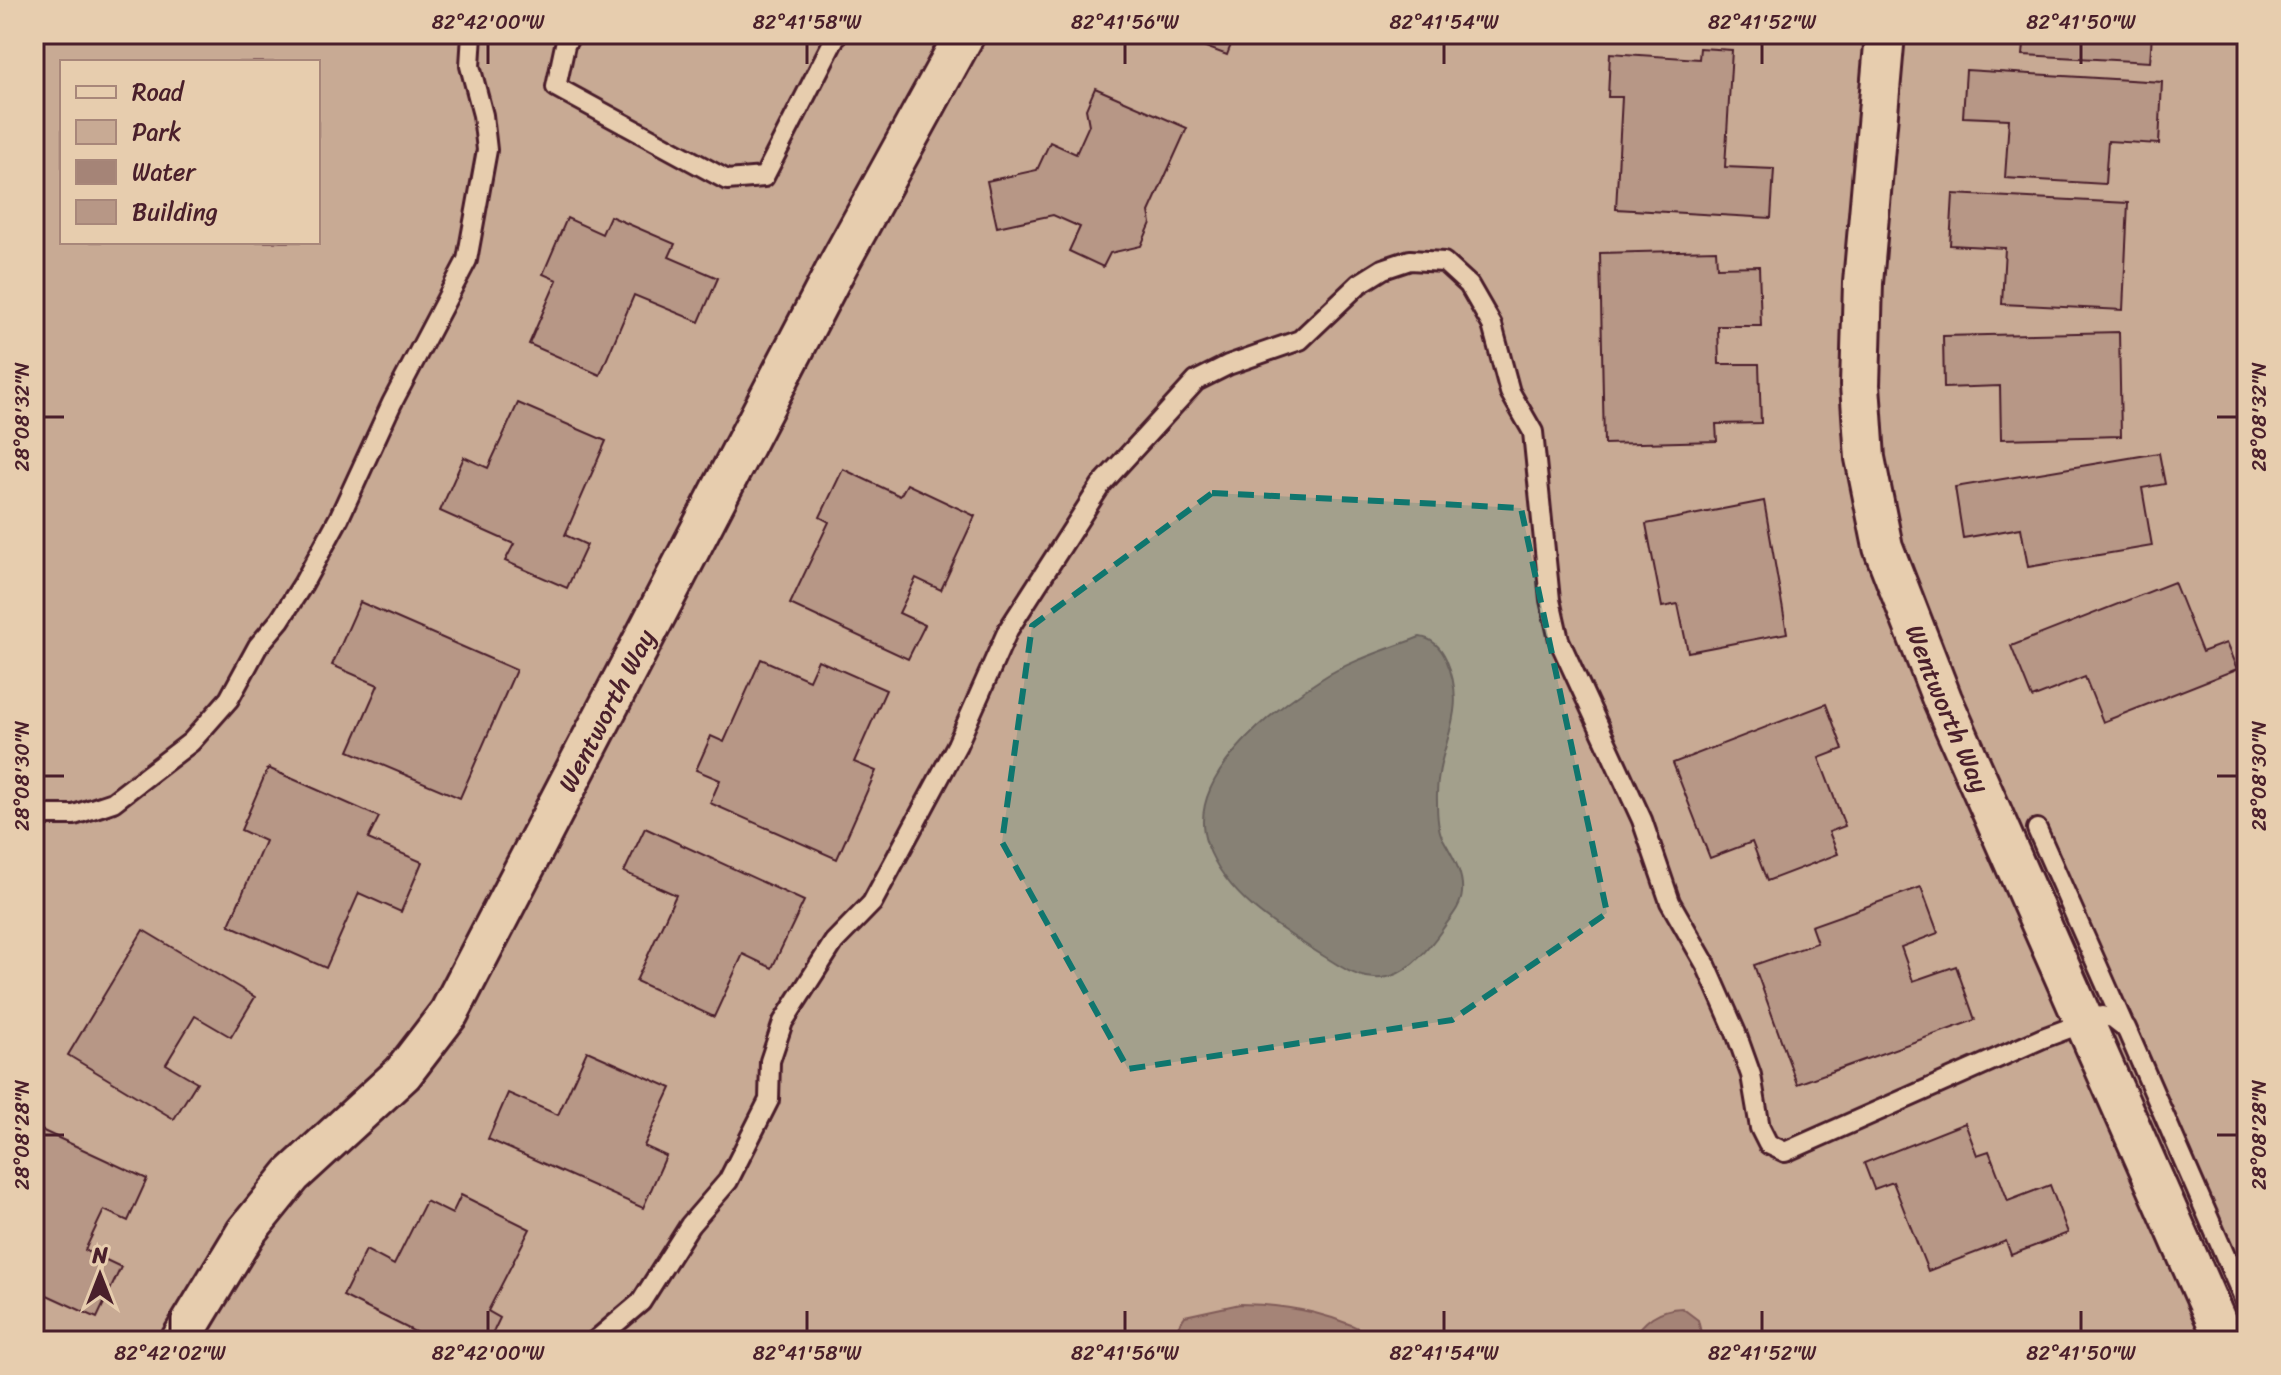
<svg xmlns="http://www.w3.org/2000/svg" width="2281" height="1375" viewBox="0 0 2281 1375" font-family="Sriracha,sans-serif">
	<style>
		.green { fill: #c8aa94; stroke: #896460; stroke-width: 2; fill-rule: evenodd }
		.water { fill: #a58477; stroke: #815c59; stroke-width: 2 }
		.building { fill: #b79786; stroke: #4a1f2b; stroke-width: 2 }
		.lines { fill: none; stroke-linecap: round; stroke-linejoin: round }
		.service-casing { stroke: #4a1f2b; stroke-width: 24 }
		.minor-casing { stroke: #4a1f2b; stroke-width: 44 }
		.service { stroke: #e7cdae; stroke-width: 18 }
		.minor { stroke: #e7cdae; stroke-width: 38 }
		.marked { fill: #0f766e; fill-opacity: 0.2; stroke: #0f766e; stroke-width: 6; stroke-dasharray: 16 10; stroke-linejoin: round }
		.ticks { fill: none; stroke: #4a1f2b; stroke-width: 3 }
		.labels { text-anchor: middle; stroke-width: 6; stroke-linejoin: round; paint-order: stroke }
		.street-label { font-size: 26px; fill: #4a1f2b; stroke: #e7cdae }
		.neatline { fill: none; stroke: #4a1f2b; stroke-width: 3 }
		.ticks-label { font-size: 20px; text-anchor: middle; fill: #4a1f2b }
	</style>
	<rect width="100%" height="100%" fill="#e1c6a9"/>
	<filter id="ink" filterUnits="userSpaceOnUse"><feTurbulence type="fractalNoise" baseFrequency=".0125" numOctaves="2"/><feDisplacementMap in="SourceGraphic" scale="16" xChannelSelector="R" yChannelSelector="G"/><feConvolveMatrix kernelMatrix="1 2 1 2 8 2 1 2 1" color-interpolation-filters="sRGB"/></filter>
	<g filter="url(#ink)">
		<path class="green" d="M34,34H2247V1341H34ZM62,62H318V242H62Z"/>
		<g class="water">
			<path d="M1420,637C1434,639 1441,648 1446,659C1471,717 1435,745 1437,801C1437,811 1437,827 1442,837C1451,854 1464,872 1462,893C1461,907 1450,918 1442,930C1415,968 1386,996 1338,965C1289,934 1228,902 1207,844C1183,779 1273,710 1320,680C1349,661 1388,649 1420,637Z"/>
			<path d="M1240,1304C1289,1304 1341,1315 1382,1341H1168L1185,1316Z"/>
			<path d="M1682,1308L1698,1320L1703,1341H1631C1644,1320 1658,1309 1682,1308Z"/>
		</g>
		<g class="building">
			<path d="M1171,34H1235L1227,55Z"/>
			<path d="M2025,34H2152L2150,62L2023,55Z"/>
			<path d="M1700,48L1732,50L1725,167L1774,169L1771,218L1616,209L1622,97H1608L1610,53L1699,59Z"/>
			<path d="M1966,70L2162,82L2159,144L2108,141L2105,184L2005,178L2009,119L1963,117Z"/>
			<path d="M1095,88L1187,128L1149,212L1151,223L1141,246L1110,253L1103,267L1069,251L1080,227L1053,215L997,227L987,181L1037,170L1050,142L1076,154L1089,125L1086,109Z"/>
			<path d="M1953,194L2128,203L2123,310L2002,304L2005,248L1950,245Z"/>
			<path d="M610,216L675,244L669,257L718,278L699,322L634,295L600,375L529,344L557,280L543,274L567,218L602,234Z"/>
			<path d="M1716,250L1717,267L1759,266L1761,326H1718L1719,364H1759L1761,423L1716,424L1717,441L1604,444L1600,253Z"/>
			<path d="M2119,332L2121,436L2001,439L2000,386L1944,388L1943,336Z"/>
			<path d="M518,403L606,441L565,535L587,545L567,588L505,561L514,544L440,511L464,457L488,468Z"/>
			<path d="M2159,453L2165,484L2142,488L2152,546L2028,567L2021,528L1963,538L1955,487Z"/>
			<path d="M843,469L900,496L907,484L975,516L941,590L916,578L899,613L925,625L908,659L790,604L829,522L820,517Z"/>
			<path d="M1764,501L1787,633L1688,652L1678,604L1662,607L1646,524Z"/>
			<path d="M2174,582L2202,652L2226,643L2237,669L2103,722L2085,677L2032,698L2011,646Z"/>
			<path d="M360,602L516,670L460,798L349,751L378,685L332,665Z"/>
			<path d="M761,659L809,680L818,660L886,690L854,762L876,771L837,859L710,803L720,780L696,770L711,736L724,742Z"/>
			<path d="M1826,704L1843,749L1819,758L1845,826L1829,832L1838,854L1767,881L1752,842L1710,858L1673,763Z"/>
			<path d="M268,768L379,817L368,839L422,862L401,912L359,893L326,968L229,925L265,841L241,830Z"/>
			<path d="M645,828L804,901L772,968L743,954L714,1017L636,981L676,895L624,872Z"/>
			<path d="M1921,887L1938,933L1901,947L1913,981L1956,966L1975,1020L1797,1084L1754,965L1817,943L1811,926Z"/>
			<path d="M143,930L255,997L231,1037L195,1016L166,1064L197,1082L174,1119L68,1055Z"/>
			<path d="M587,1051L671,1088L644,1146L666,1156L643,1208L488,1139L508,1093L558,1115Z"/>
			<path d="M1965,1123L1977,1155L1989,1151L2008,1201L2050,1185L2068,1233L2011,1255L2006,1241L1928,1271L1893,1182L1874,1189L1864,1163Z"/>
			<path d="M37,1128L147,1179L128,1221L104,1210L85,1250L121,1267L97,1318L34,1289Z"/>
			<path d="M461,1195L530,1229L488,1311L500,1318L489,1341H433L343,1296L366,1250L394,1265L426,1201L452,1214Z"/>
		</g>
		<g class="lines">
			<g class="service-casing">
				<g id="service">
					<path d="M571,34L565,45L556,87L727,180L764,177L837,34"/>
					<path d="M34,815H74L113,802L191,742L229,699L258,646L280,620L303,584L339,518L392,403L467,260L487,150L483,115L470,66L472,34"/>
					<path d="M2037,829L2125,1028"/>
					<path d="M595,1341L641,1302L690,1225L728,1181L769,1100L770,1061L783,1022L834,942L872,903L957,745L1008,630L1101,485L1196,381L1228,365L1300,340L1359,284L1383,269L1410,260L1444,262L1469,285L1492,325L1510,392L1533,432L1550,600L1559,640L1642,820L1670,902L1706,965L1736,1033L1751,1075L1760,1128L1768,1144L1785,1152L2043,1038L2102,1016L2113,1018L2126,1028L2247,1306"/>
				</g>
			</g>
			<g class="minor-casing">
				<g id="minor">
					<path id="s1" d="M1885,34L1863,283L1860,385L1865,458L1883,547L1942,699L2225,1341"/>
					<path id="s2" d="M180,1341L246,1232L292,1175L403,1073L449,1013L837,267L965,34"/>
				</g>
			</g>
			<use href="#service" class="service"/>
			<use href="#minor" class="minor"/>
		</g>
	</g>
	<path class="marked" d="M1212,493L1521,508L1607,913L1452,1020L1128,1069L1002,842L1032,626Z"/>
	<path class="ticks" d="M488,44V64M807,44V64M1125,44V64M1444,44V64M1762,44V64M2081,44V64M44,417H64M2217,417H2237M44,776H64M2217,776H2237M44,1135H64M2217,1135H2237M170,1311V1331M488,1311V1331M807,1311V1331M1125,1311V1331M1444,1311V1331M1762,1311V1331M2081,1311V1331"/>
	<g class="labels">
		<g class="street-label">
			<text dy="9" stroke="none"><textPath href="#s1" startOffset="690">Wentworth Way</textPath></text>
			<text dy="9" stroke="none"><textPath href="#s2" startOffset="768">Wentworth Way</textPath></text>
		</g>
	</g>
	<rect width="2281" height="1375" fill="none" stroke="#e7cdae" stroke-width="88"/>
	<rect x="60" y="60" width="260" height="184" fill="#e7cdae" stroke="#a8877a" stroke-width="2"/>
	<rect x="76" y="86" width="40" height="12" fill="#e7cdae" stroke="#a8877a" stroke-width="2"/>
	<text x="132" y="100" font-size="24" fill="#4a1f2b">Road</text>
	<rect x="76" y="120" width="40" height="24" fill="#c8aa94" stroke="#a8877a" stroke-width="2"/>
	<text x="132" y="140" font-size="24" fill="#4a1f2b">Park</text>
	<rect x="76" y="160" width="40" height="24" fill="#a58477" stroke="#a8877a" stroke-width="2"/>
	<text x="132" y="180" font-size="24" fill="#4a1f2b">Water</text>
	<rect x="76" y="200" width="40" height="24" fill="#b79786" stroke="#a8877a" stroke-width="2"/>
	<text x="132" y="220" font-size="24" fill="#4a1f2b">Building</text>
	<g transform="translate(100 1275)" stroke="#e7cdae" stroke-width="6" paint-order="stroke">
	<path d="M0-6L14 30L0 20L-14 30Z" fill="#4a1f2b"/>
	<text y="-12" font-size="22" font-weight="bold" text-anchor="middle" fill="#4a1f2b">N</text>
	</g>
	<rect x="44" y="44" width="2193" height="1287" class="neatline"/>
	<g class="ticks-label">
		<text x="488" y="29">82°42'00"W</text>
		<text x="807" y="29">82°41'58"W</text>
		<text x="1125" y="29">82°41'56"W</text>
		<text x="1444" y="29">82°41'54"W</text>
		<text x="1762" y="29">82°41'52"W</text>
		<text x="2081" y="29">82°41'50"W</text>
		<text transform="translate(22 417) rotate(-90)" y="7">28°08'32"N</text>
		<text transform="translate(2259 417) rotate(-90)" y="7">28°08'32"N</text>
		<text transform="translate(22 776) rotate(-90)" y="7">28°08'30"N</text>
		<text transform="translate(2259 776) rotate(-90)" y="7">28°08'30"N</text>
		<text transform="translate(22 1135) rotate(-90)" y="7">28°08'28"N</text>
		<text transform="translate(2259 1135) rotate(-90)" y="7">28°08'28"N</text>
		<text x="170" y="1360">82°42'02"W</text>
		<text x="488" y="1360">82°42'00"W</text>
		<text x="807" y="1360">82°41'58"W</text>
		<text x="1125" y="1360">82°41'56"W</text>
		<text x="1444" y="1360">82°41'54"W</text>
		<text x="1762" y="1360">82°41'52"W</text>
		<text x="2081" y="1360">82°41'50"W</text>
	</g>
</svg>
